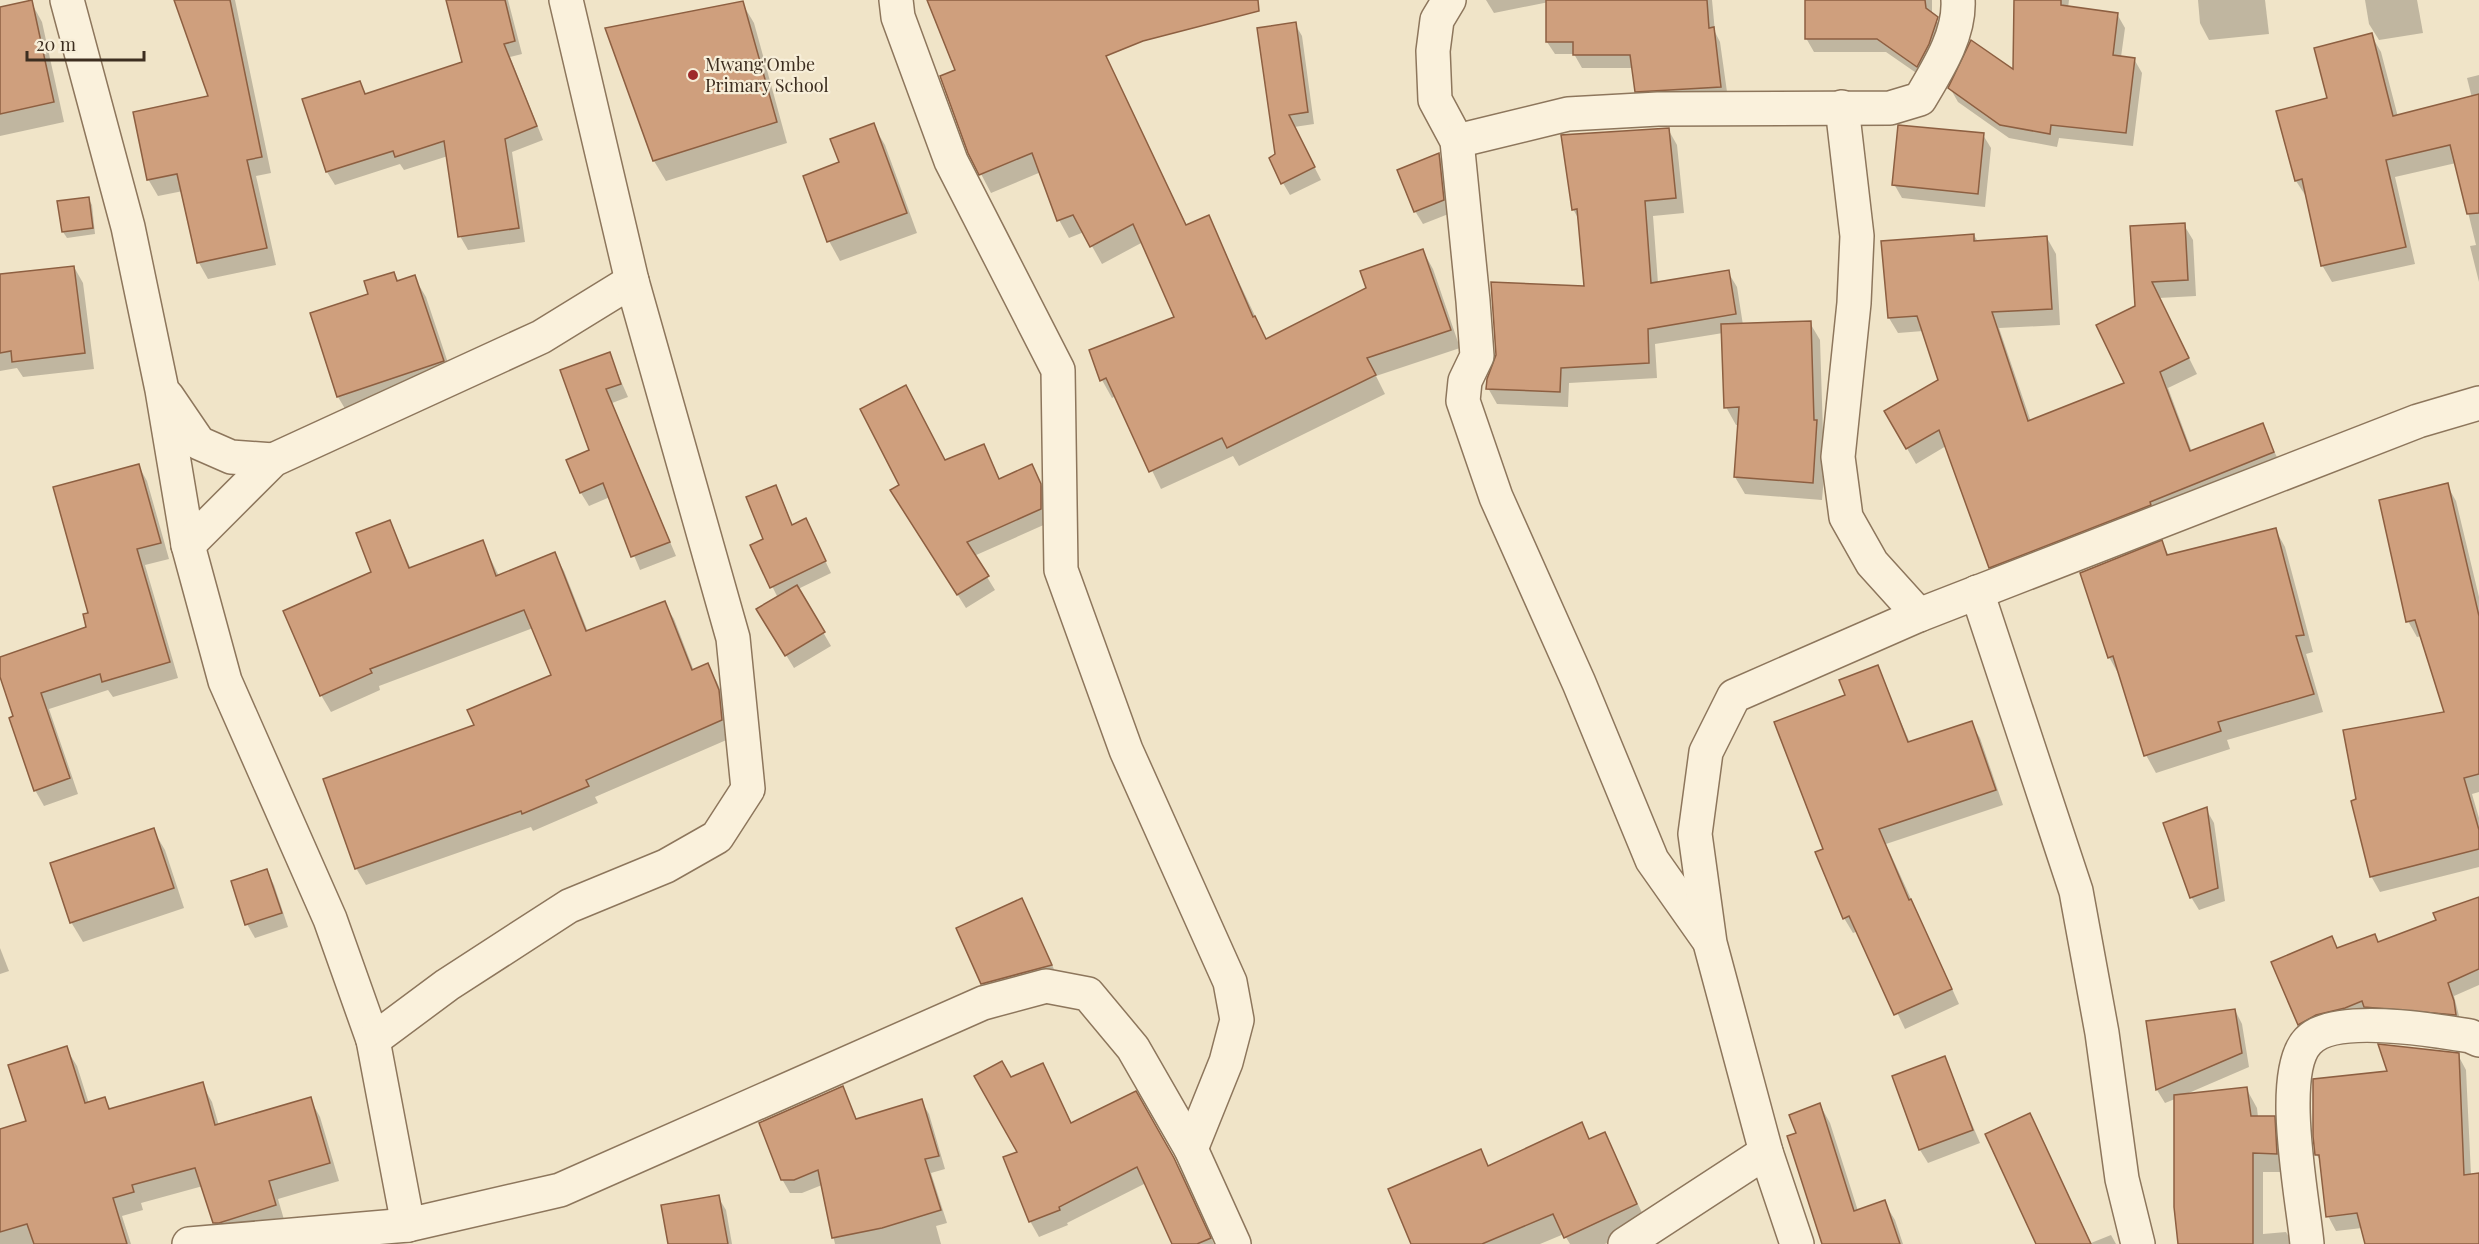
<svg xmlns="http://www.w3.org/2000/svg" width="2479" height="1244" viewBox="0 0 2479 1244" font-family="'Playfair Display',serif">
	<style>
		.shadow { fill: #0003 }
		.building { fill: #cf9f7d; stroke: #8d5f41; stroke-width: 1.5 }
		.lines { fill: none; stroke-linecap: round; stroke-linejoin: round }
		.street-casing { stroke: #8d765c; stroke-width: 36 }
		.street { stroke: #faf1dc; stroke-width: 33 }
		.poi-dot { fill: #9e2a2b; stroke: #f7eed8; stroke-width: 2 }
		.labels { text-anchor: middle; stroke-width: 4.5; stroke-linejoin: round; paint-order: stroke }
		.poi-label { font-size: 18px; fill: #3d2e20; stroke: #f7eed8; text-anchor: start }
	</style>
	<rect width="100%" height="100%" fill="#f0e4c8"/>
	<g class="shadow">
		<path d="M175,0H235L271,173L256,176L276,265L208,279L199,263L183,191L158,196L148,179L210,98Z"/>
		<path d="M448,0H508L522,54L510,57L543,140L512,152L525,242L468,250L460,236L448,156L404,170L400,164L335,185L327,172L304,100L359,83L367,95L464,63Z"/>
		<path d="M928,0H1150L1102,51L1187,226L1208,217L1267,341L1367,289L1423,251L1433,269L1460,348L1376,376L1385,394L1239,466L1233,456L1161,489L1116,396L1112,398L1102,380L1176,318L1143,242L1102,264L1084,232L1069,238L1059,220L1041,172L991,193L970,153L957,71Z"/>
		<path d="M1486,0H1559L1494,13Z"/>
		<path d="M1636,0H1712L1715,32L1720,42L1728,99L1644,104L1636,91L1633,68H1582L1574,54H1555L1547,42Z"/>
		<path d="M1806,0H1932V15L1945,32L1925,79L1886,52H1814L1806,38Z"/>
		<path d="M2016,0H2069L2068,8L2117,14L2125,28L2121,57L2134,59L2142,73L2133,146L2059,138L2057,147L2009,138L1958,102L1950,88L2014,70Z"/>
		<path d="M2198,0H2265L2269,34L2209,40L2200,23Z"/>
		<path d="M2365,0H2417L2423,33L2379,40L2369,24Z"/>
		<path d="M31,2L42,22L64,122L0,136V9Z"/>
		<path d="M742,3L754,23L787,143L666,181L654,161L607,29Z"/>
		<path d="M1295,24L1302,36L1314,124L1294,127L1321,180L1290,195L1283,183L1276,155Z"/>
		<path d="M2371,35L2381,52L2398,117L2472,98L2467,78L2479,75V282L2470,246L2476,245L2456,163L2395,177L2415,264L2332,282L2322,265L2307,198L2296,181L2329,99Z"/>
		<path d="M873,125L885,145L917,233L840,261L829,241L841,163Z"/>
		<path d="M1668,129L1677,145L1684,213L1653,216L1658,283L1728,272L1737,287L1743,325L1810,323L1820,340L1823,433L1827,439L1822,500L1745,494L1735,477L1739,425H1736L1726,407L1723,333L1655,344L1657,378L1569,383L1568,407L1497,404L1488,388L1585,288L1579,220L1573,209Z"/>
		<path d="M1983,135L1991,148L1985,207L1902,198L1894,184Z"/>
		<path d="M1439,155L1446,168L1451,213L1423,224L1415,211Z"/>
		<path d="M88,198L92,205L95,234L67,238L63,232Z"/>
		<path d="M2184,225L2193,240L2196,296L2159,298L2197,374L2168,388L2192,452L2262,425L2282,468L1999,583L1990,567L1946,446L1916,464L1886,412L1940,381L1923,331L1898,333L1889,318L1974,235L1978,242L2047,238L2056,254L2060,325L1999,328L2031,422L2126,384L2136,307Z"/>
		<path d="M74,267L83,283L94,369L23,377L17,368L0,371V276Z"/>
		<path d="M394,273L399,282L414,277L426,297L454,381L350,417L338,397L312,314L370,295Z"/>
		<path d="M609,354L628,397L612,403L676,556L640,570L610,497L589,506L581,493Z"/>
		<path d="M984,446L1000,480L1031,466L1048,498V523L974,556L995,590L966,608L900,504L901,485Z"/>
		<path d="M138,465L147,481L169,559L145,565L178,678L113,697L108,690L49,709L78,794L44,806L35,790L0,672V658L88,628L90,614Z"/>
		<path d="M2447,485L2456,501L2479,597V792L2472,794L2479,818V867L2380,892L2371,876L2358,800L2446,713L2421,636L2417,637L2408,621Z"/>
		<path d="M776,486L793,526L811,531L831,573L798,589L831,646L794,668L758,609L778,598L752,546L765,540Z"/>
		<path d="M390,522L411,569L482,542L499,576L554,554L564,571L588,632L664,603L674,619L694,671L707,665L717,682L728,708L731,738L595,797L598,803L533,831L531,827L366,885L356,868L476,726L553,676L533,628L379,686L380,690L331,712L321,695L373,573Z"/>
		<path d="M2275,529L2285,547L2313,652L2306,654L2323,712L2227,740L2230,749L2156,773L2146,755L2119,675L2109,657L2162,542L2169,556Z"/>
		<path d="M1877,667L1910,743L1971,723L1980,738L2003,805L1886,844L1959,1004L1905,1029L1858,931L1853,933L1844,918L1825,850L1847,696Z"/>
		<path d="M2206,809L2214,823L2225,901L2199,910L2191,897Z"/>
		<path d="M153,830L165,850L184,908L83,942L71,922Z"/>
		<path d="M267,871L274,885L288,927L255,938L247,924Z"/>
		<path d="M2479,899V985L2454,996L2462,1028L2307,1038L2273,963L2332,938L2338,949L2378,943L2438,921Z"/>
		<path d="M1029,914L1058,978L990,997L983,983Z"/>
		<path d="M0,948L9,971L0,974Z"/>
		<path d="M2235,1010L2242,1024L2249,1067L2184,1095L2246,1088L2257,1108L2258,1117L2274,1118L2285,1137L2287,1172H2263V1234L2286,1232L2293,1244H2179L2175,1099L2165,1103L2157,1090L2148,1023Z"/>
		<path d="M66,1048L77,1066L89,1104L105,1099L111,1110L202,1084L212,1102L219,1126L310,1099L320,1117L339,1181L278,1199L285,1223L225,1240L214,1222L203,1186L141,1203L143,1210L122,1216L131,1244H0V1130L28,1122Z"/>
		<path d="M2458,1055L2466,1070L2471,1175L2479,1174V1244H2366L2362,1228L2336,1231L2328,1216L2322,1163L2316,1154L2390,1072Z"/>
		<path d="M1944,1058L1980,1143L1928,1163L1920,1150L1893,1077Z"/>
		<path d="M1042,1064L1072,1124L1135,1093L1183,1175L1214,1244H1173L1146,1183L1067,1223L1068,1225L1039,1237L1030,1221L1011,1079Z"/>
		<path d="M842,1088L857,1120L921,1101L929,1114L945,1169L931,1173L947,1223L936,1226L941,1244H835L822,1185L802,1193H790L782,1179Z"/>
		<path d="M1820,1105L1830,1123L1858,1211L1884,1202L1895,1220L1903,1244H1825L1798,1134Z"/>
		<path d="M1581,1124L1590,1140L1604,1134L1648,1225L1605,1244H1570L1564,1234L1540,1244H1412L1480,1151L1489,1167Z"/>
		<path d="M2038,1131L2091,1243L2111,1235L2116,1244H2054Z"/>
		<path d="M718,1197L726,1210L732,1244H669Z"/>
	</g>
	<g class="building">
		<path d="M32,0L54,102L0,114V7Z"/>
		<path d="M174,0H230L262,157L247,160L267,248L197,263L177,174L147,180L133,112L208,96Z"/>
		<path d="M446,0H505L515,41L504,44L537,126L505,139L519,228L458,237L444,141L395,157L393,151L326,172L302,99L360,81L365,94L462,62Z"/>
		<path d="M927,0H1258L1259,11L1143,41L1106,56L1186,225L1209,215L1253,317L1255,316L1266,339L1366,288L1360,271L1423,249L1451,330L1367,358L1376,375L1227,448L1222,438L1149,472L1106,378L1100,381L1089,350L1174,317L1133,224L1090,247L1073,215L1057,221L1032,153L979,175L968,153L940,76L955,70Z"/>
		<path d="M1546,0H1707L1709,28L1714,27L1721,87L1635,92L1630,55H1573V42H1546Z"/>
		<path d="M1805,0H1925L1926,8L1938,17L1929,44L1917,67L1877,39H1805Z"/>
		<path d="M2014,0H2061V5L2118,13L2113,55L2135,58L2126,133L2051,125L2050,134L2000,125L1948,88L1971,40L2013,69Z"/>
		<path d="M743,1L777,122L653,161L605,28Z"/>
		<path d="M1296,22L1308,112L1289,115L1315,167L1281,184L1269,158L1275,154L1257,28Z"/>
		<path d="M2372,33L2393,116L2479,94V213L2467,214L2450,145L2386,160L2406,247L2321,266L2302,179L2295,181L2276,111L2327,98L2314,48Z"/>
		<path d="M874,123L907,213L827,242L803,176L839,162L830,139Z"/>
		<path d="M1898,125L1984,133L1978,194L1892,185Z"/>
		<path d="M1669,128L1676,198L1645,201L1651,283L1729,270L1736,314L1648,329L1649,363L1561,368L1560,392L1486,389L1487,379L1496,355L1491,282L1584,286L1577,209L1572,210L1561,135Z"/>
		<path d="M1439,153L1444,200L1414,212L1397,170Z"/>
		<path d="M89,197L93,228L62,232L57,201Z"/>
		<path d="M2185,223L2188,280L2152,282L2189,358L2160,372L2190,451L2263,423L2274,452L2150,502L2151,505L1989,568L1939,430L1906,449L1884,411L1938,380L1917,316L1888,318L1881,241L1974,234V241L2047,236L2052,309L1992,312L2028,421L2124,383L2096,325L2135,306L2130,226Z"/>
		<path d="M74,266L85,353L12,362L11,351L0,353V274Z"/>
		<path d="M394,272L397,281L415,275L444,361L337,397L310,313L368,294L364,281Z"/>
		<path d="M1811,321L1814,420H1817L1813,483L1734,477L1739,407L1724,408L1721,324Z"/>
		<path d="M610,352L621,384L606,389L670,542L631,557L603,483L580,493L566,460L589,450L560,370Z"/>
		<path d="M906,385L945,460L984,444L999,479L1032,464L1041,484V509L967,542L989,576L957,595L890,490L899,485L860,409Z"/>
		<path d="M139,464L161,543L137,549L170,662L102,682L100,674L41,693L70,778L34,791L9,718L13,716L0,677V657L86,627L83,614L88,613L53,487Z"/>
		<path d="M2448,483L2479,616V774L2464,778L2479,830V849L2370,877L2351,801L2356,799L2343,730L2444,712L2415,620L2406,622L2379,500Z"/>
		<path d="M776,485L792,525L806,518L826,561L770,588L750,545L763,539L746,497Z"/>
		<path d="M390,520L409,568L483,540L496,576L555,552L586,631L665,601L692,670L708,663L719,690L722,720L586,780L589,786L522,814L521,811L355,869L323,779L474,725L467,710L551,675L524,610L370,669L372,673L320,696L283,611L371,572L356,533Z"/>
		<path d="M2276,528L2304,635L2296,636L2314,694L2218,722L2221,731L2144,756L2113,656L2108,658L2080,573L2162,540L2167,555Z"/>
		<path d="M797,585L825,632L785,656L756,609Z"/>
		<path d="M1878,665L1908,742L1972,721L1996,790L1879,829L1909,900L1911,899L1952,989L1894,1015L1849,916L1843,919L1815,852L1823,849L1774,722L1845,695L1839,680Z"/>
		<path d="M2207,807L2218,888L2190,898L2163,823Z"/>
		<path d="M154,828L174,888L70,923L50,863Z"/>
		<path d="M267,869L282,913L245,925L231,881Z"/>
		<path d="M2479,897V969L2448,983L2454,1001L2456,1015L2364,1007L2362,1001L2345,1008L2316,1015L2298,1025L2271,962L2332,936L2337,948L2375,934L2378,942L2436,920L2433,913Z"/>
		<path d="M1022,898L1052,965L981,984L956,928Z"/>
		<path d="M2235,1009L2242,1053L2156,1090L2146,1021Z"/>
		<path d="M2378,1044L2459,1053L2464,1175L2479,1173V1244H2365L2357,1213L2326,1217L2319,1155H2315L2313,1136V1079L2387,1071Z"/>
		<path d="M67,1046L85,1103L105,1097L109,1109L203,1082L215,1125L311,1097L330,1163L269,1181L276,1205L219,1223H213L195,1168L132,1185L134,1192L113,1198L127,1244H34L27,1224L0,1232V1129L26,1121L8,1065Z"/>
		<path d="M1945,1056L1973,1130L1919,1150L1892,1076Z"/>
		<path d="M1002,1061L1011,1077L1043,1063L1071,1123L1136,1091L1174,1158L1211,1238L1197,1244H1172L1137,1167L1059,1207L1060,1210L1029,1222L1003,1157L1017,1152L974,1076Z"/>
		<path d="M843,1086L856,1119L922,1099L939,1156L925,1159L941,1210L882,1228L832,1238L818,1170L794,1180H781L759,1123Z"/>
		<path d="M2247,1087L2251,1116H2275L2277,1154L2253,1153V1244H2178L2174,1207V1095Z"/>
		<path d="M1820,1103L1854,1211L1885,1200L1900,1244H1822L1787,1136L1796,1133L1789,1115Z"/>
		<path d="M2030,1113L2091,1244H2036L1985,1134Z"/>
		<path d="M1582,1122L1589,1139L1605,1132L1637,1204L1564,1238L1553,1214L1482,1244H1411L1388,1189L1481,1149L1488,1166Z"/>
		<path d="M719,1195L728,1244H668L661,1205Z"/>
	</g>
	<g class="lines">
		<g class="street-casing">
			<g id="street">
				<path d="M67,0L128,227L162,390L188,545L225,681L330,919L373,1040L408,1225L560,1190L983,1003L1046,986L1088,994L1133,1048L1191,1149L1234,1244"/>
				<path d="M896,0L898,17L951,161L1058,370L1061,570L1126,750L1230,982L1237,1020L1226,1062L1191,1149"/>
				<path d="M1449,0L1437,20L1433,51L1435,100L1457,141L1473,301L1477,356L1465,381L1463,401L1496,497L1579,683L1652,860L1707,938"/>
				<path d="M1842,107L1857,236L1854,303L1838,457L1846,517L1872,563L1919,615"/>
				<path d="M1457,141L1568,114L1658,109L1890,108L1920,99C1937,70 1960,35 1958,0"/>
				<path d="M167,396L199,443L231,457L273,460"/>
				<path d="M188,545L273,460L541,337L632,281"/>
				<path d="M1977,592L2076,891L2102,1033L2122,1179L2138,1244"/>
				<path d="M373,1040L447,985L569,906L666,866L717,837L748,789L733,638L632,281L566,0"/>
				<path d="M189,1244L408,1225"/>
				<path d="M1625,1244L1766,1152"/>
				<path d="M1797,1244L1766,1152L1710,943L1695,834L1706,752L1734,696L1919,615L2418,421L2479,403"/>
				<path d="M2307,1244C2303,1199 2277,1073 2308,1041C2334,1013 2434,1030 2470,1036L2479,1040"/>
			</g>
		</g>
		<use href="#street" class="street"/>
	</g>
	<circle class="poi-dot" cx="693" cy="75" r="6"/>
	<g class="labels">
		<g class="poi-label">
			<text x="705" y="71">Mwang'Ombe<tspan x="705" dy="21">Primary School</tspan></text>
		</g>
	</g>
	<path d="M27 51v9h117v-9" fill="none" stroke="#3d2e20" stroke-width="3"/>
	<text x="36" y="51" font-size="18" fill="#3d2e20" stroke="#f7eed8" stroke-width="4.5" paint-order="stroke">20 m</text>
</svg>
